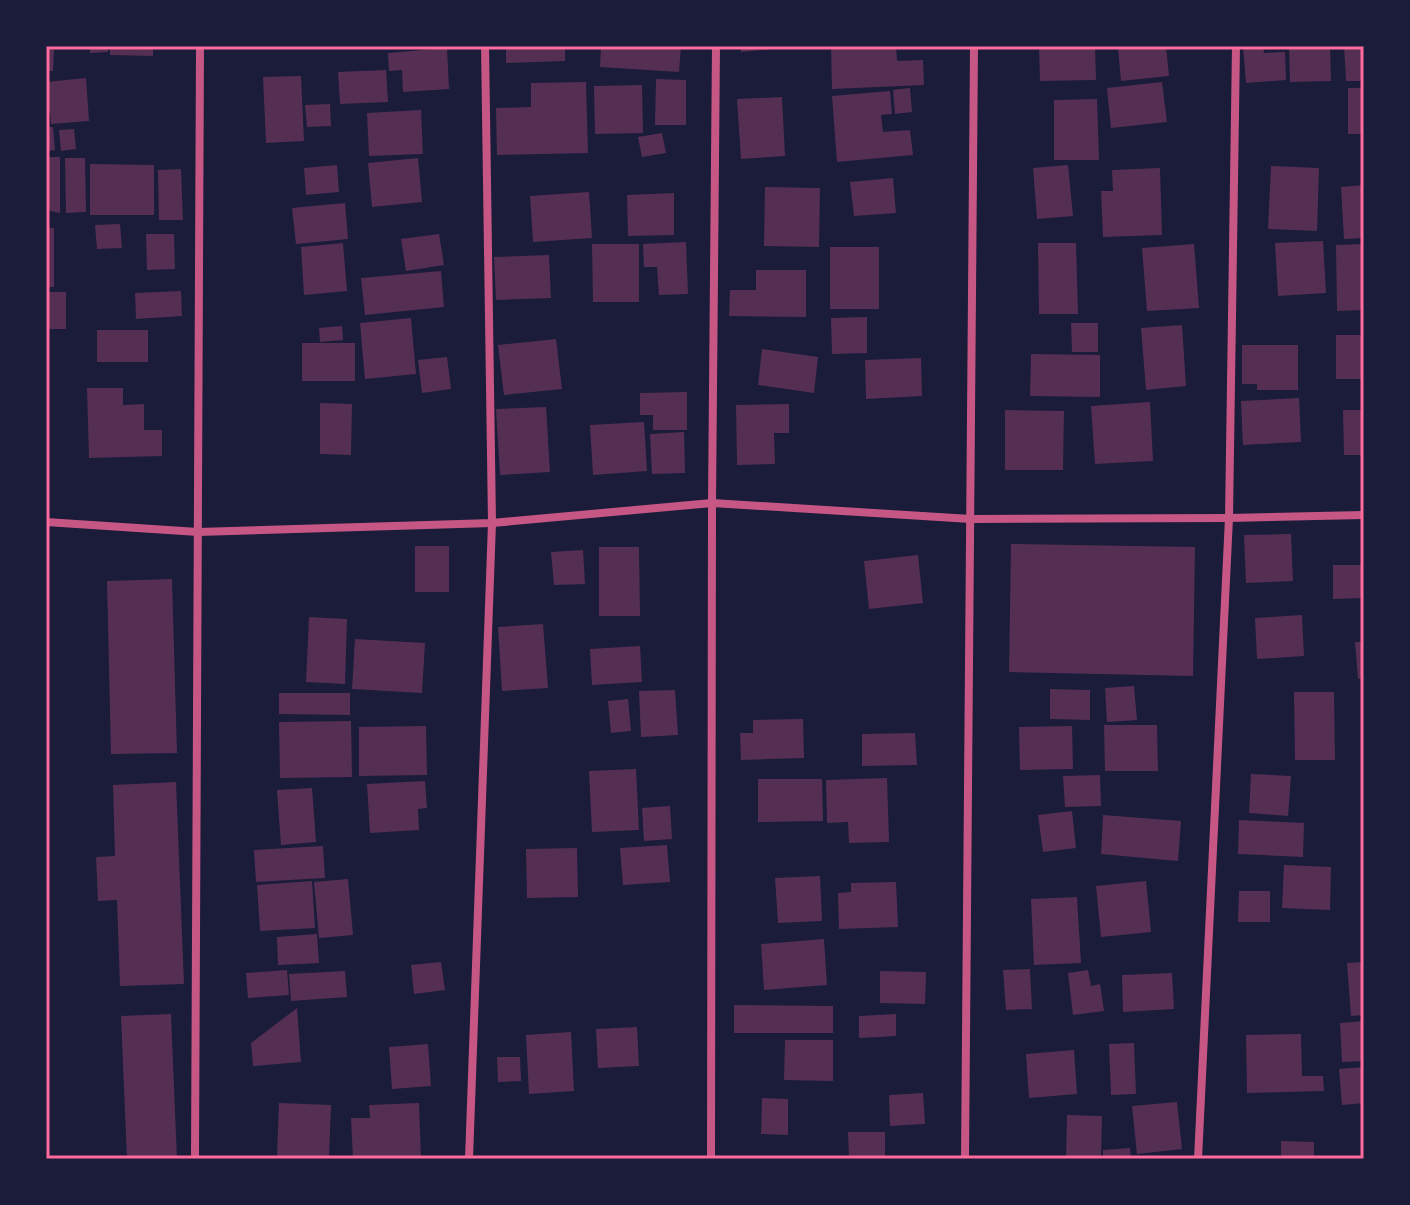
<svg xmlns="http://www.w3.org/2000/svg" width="1410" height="1205" viewBox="0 0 1410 1205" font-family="'Titillium Web',sans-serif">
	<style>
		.building { fill: #542f53 }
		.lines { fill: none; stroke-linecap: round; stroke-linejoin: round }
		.minor { stroke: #c65784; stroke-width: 8 }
		.neatline { fill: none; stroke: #ff6b9d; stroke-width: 3 }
	</style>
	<rect width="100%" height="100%" fill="#1b1b3a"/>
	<g class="building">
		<path d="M90,46H108V52L90,53Z"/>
		<path d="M110,46H153V56L110,55Z"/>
		<path d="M506,46H565V61L506,63Z"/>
		<path d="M601,46H681L679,72L600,67Z"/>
		<path d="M740,46H782V48L741,52Z"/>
		<path d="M831,46H896L897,61L923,60L924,85L832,89Z"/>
		<path d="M1039,46H1095L1096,80L1040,81Z"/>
		<path d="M1142,46H1166L1169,76L1121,81L1118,48Z"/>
		<path d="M1243,46H1263L1264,53L1285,52L1286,80L1246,83Z"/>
		<path d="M1289,46H1330L1331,81L1290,82Z"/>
		<path d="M1344,46H1364V81H1346Z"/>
		<path d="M447,48L449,89L403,92L402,70L389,71L388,53Z"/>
		<path d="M46,49L54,50L53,71H46Z"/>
		<path d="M386,70L388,102L340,104L338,72Z"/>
		<path d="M301,76L304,141L266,143L263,77Z"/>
		<path d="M86,78L89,121L51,124L50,112H46V82Z"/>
		<path d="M656,79L686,80V125H655Z"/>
		<path d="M586,82L588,153L497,155L496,108L531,107V83Z"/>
		<path d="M1162,82L1167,122L1111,128L1107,88Z"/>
		<path d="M642,85L643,133L595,134L594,86Z"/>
		<path d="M910,88L912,112L895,114L893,90Z"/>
		<rect x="1348" y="88" width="16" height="46"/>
		<path d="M890,91L892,114L881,115L883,132L910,130L913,155L837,162L832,96Z"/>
		<path d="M782,97L785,156L741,159L737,99Z"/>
		<path d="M1097,99L1099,160H1054V100Z"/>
		<path d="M330,104L331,126L307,127L305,105Z"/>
		<path d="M421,110L423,154L369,156L367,113Z"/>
		<path d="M46,127H53L55,150L46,151Z"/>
		<path d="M74,129L76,149L61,151L59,130Z"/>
		<path d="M662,133L666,153L642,157L638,137Z"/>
		<path d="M46,157H60V213L46,210Z"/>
		<path d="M65,158H85L86,212L66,213Z"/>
		<path d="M418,158L422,202L372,207L368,163Z"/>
		<path d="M90,164L154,165V215H90Z"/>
		<path d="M337,165L339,192L306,195L304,168Z"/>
		<path d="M1068,165L1073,216L1037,219L1033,168Z"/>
		<path d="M1271,166L1319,168L1317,231L1268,229Z"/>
		<path d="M1160,168L1162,235L1103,237L1101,191H1113L1112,170Z"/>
		<path d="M181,169L183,220H159L158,170Z"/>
		<path d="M893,178L896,213L854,216L850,182Z"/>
		<path d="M1364,185V238L1344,239L1341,187Z"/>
		<path d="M765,187L820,188L819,247L764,246Z"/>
		<path d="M589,192L592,238L533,242L530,196Z"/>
		<path d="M674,193V235L628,236L627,195Z"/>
		<path d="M345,203L348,239L296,244L292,208Z"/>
		<path d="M120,224L122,248L97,249L95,225Z"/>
		<rect x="46" y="228" width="8" height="59"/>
		<path d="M146,234H174L175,269L147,270Z"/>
		<path d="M439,234L444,265L406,271L401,239Z"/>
		<path d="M1323,241L1326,293L1278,296L1275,243Z"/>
		<path d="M686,242L688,294L659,295L657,267H644L643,244Z"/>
		<path d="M343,243L347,291L304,295L301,247Z"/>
		<path d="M1038,243H1076L1078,314H1039Z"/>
		<path d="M592,244H639V302H593Z"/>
		<path d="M1194,244L1199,308L1147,311L1142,248Z"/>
		<path d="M1364,244V310L1337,311L1336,245Z"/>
		<rect x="830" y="247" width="49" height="62"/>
		<path d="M549,255L551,298L496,300L494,257Z"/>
		<path d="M756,270H806V317L729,316L730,290H756Z"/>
		<path d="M441,271L444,307L365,315L361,278Z"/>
		<path d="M181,291L182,316L136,319L135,293Z"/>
		<rect x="46" y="292" width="20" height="37"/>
		<path d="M867,317V353L832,354L831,318Z"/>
		<path d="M411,318L416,374L365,379L360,323Z"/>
		<path d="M1071,323H1098V352H1072Z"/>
		<path d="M1182,325L1186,386L1146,390L1141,328Z"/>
		<path d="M342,326L343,340L320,342L319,328Z"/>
		<rect x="97" y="330" width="51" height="32"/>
		<rect x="1336" y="335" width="28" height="44"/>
		<path d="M556,339L562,389L504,395L498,345Z"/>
		<rect x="302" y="343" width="53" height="38"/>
		<path d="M1242,345H1298V390H1257V384H1242Z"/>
		<path d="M762,349L818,357L814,393L758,385Z"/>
		<path d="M1031,354L1100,355V397L1030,396Z"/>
		<path d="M447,357L451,389L422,393L418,360Z"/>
		<path d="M921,358L922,396L866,399L865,360Z"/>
		<path d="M87,388H123V405L144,404V430H162V456L89,458Z"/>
		<path d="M687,392V430H653V415H640V393Z"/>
		<path d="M1299,398L1301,442L1243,445L1241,401Z"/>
		<path d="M1150,402L1153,461L1095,464L1091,406Z"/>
		<path d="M320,403L352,404L351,455L320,454Z"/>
		<path d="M789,404V433H774L775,464L737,465L736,405Z"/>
		<path d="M546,407L550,472L500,475L496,409Z"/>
		<path d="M1005,410L1064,411L1063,470H1005Z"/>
		<path d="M1343,410H1364V455H1344Z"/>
		<path d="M644,422L647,471L593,475L590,425Z"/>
		<path d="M684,432L685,473L652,474L650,434Z"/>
		<path d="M1291,534L1293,581L1246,583L1244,535Z"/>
		<path d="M1011,544L1195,547L1193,676L1009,672Z"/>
		<rect x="415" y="546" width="34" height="46"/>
		<path d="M599,547H639L640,616H599Z"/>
		<path d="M583,550L585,584L554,585L551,552Z"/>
		<path d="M918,555L923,603L869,609L864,561Z"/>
		<path d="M1333,565H1364V598L1333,599Z"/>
		<path d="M172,579L177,753L111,754L107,581Z"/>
		<path d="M1302,615L1304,656L1257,659L1255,618Z"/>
		<path d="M309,617L347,619L345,684L306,682Z"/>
		<path d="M543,624L548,688L502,691L498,627Z"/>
		<path d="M355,639L425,643L422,693L352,689Z"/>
		<path d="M1355,642H1364V678L1358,679Z"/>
		<path d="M640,646L642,682L592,685L590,649Z"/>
		<path d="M1134,686L1137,720L1107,722L1105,688Z"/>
		<path d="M1050,689L1090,690V720L1050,719Z"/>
		<path d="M675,690L678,735L641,737L639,691Z"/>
		<path d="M1294,692H1334L1335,760H1295Z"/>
		<path d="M279,693H350V715L279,714Z"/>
		<path d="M628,699L631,731L611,733L608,701Z"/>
		<path d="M803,719L804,758L741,760L740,733H753V720Z"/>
		<path d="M351,721L352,777L280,778L279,722Z"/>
		<path d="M1104,725H1157L1158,771H1105Z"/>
		<path d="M426,726L427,775L359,776V727Z"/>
		<path d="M1072,726L1073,769L1020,770L1019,727Z"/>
		<path d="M915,733L917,765L862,766V734Z"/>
		<path d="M636,769L639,830L592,832L589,771Z"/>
		<path d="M1251,774L1291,776L1288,816L1249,813Z"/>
		<path d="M1100,775L1101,806L1065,807L1063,776Z"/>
		<path d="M887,778L889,842L849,843L848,822L827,823L826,780Z"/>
		<path d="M758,779H822L823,821L758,822Z"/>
		<path d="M425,781L427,808L418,809L419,830L370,833L367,784Z"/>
		<path d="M176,782L184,984L120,986L117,900L98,901L96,857L115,856L113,785Z"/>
		<path d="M312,788L316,842L281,845L277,790Z"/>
		<path d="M670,806L672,839L644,841L642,808Z"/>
		<path d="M1072,811L1076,848L1043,852L1038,815Z"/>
		<path d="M1103,815L1181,821L1178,861L1101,854Z"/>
		<path d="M1239,820L1304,823L1303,857L1238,854Z"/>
		<path d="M667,845L670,882L623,885L620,848Z"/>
		<path d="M323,846L325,878L256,882L254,850Z"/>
		<path d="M577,848L578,897L527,898L526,849Z"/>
		<path d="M1284,865L1331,867L1330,910L1282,908Z"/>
		<path d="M820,876L822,921L778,923L775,878Z"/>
		<path d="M348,879L353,935L319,938L314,882Z"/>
		<path d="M312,881L315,928L260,931L257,885Z"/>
		<path d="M1146,881L1151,932L1101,937L1096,886Z"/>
		<path d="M896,882L898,927L839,929L838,893L851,892V883Z"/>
		<path d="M1239,891H1270V922H1238Z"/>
		<path d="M1077,897L1081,963L1034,965L1031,899Z"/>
		<path d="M317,934L319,963L278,965L277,937Z"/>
		<path d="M824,939L827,985L764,990L761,944Z"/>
		<path d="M441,962L445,990L414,994L411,965Z"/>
		<path d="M1364,962V1015L1351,1016L1347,963Z"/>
		<path d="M1030,969L1032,1009L1006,1010L1003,970Z"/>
		<path d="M287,970L289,995L248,998L246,973Z"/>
		<path d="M1088,970L1091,986L1100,984L1104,1011L1073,1015L1068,973Z"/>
		<path d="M345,971L347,997L291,1001L289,974Z"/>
		<path d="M880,971L926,972L925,1004L880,1003Z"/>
		<path d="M1172,973L1174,1009L1123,1012L1122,975Z"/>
		<path d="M734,1005L833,1006V1033H734Z"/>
		<path d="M297,1008L301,1062L253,1066L251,1043Z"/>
		<path d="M171,1014L177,1159H127L121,1016Z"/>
		<path d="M896,1014V1036L859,1038V1016Z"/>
		<path d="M1364,1021V1061L1342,1062L1340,1023Z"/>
		<path d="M637,1027L639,1066L598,1068L596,1029Z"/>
		<path d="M571,1032L574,1091L529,1094L526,1035Z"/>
		<path d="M1301,1034L1302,1076H1323L1324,1091L1247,1093L1246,1035Z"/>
		<path d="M785,1040H833V1081L784,1080Z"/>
		<path d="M1134,1043L1136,1094L1111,1095L1109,1044Z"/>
		<path d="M428,1044L431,1086L392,1089L389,1047Z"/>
		<path d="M1074,1050L1077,1094L1029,1098L1026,1054Z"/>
		<path d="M497,1057H520L521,1081L498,1082Z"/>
		<path d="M1364,1067V1103L1342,1105L1339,1069Z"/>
		<path d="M923,1093L925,1124L890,1126L889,1095Z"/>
		<path d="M762,1098L788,1099V1135L761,1134Z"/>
		<path d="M1177,1102L1182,1149L1137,1154L1132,1106Z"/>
		<path d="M279,1103L331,1105L329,1158L277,1156Z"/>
		<path d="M419,1103L421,1159H353L351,1118H370L369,1105Z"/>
		<path d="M1067,1115L1102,1116L1101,1159H1066Z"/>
		<path d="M848,1132H885V1158H849Z"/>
		<path d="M1281,1141L1314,1142V1159H1281Z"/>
		<path d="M1130,1148L1131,1159H1103V1150Z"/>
	</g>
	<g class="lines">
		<g class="minor">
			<path d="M46,522L198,532L492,523L712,503L971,519L1229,518L1364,515"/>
			<path d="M195,1159L200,46"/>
			<path d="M469,1159L492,523L485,46"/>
			<path d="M711,1159L712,503L716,46"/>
			<path d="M965,1159L974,46"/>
			<path d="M1198,1159L1229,518L1236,46"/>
		</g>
	</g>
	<rect width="1410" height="1205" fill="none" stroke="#1b1b3a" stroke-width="96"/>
	<rect x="48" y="48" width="1314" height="1109" class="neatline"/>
</svg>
